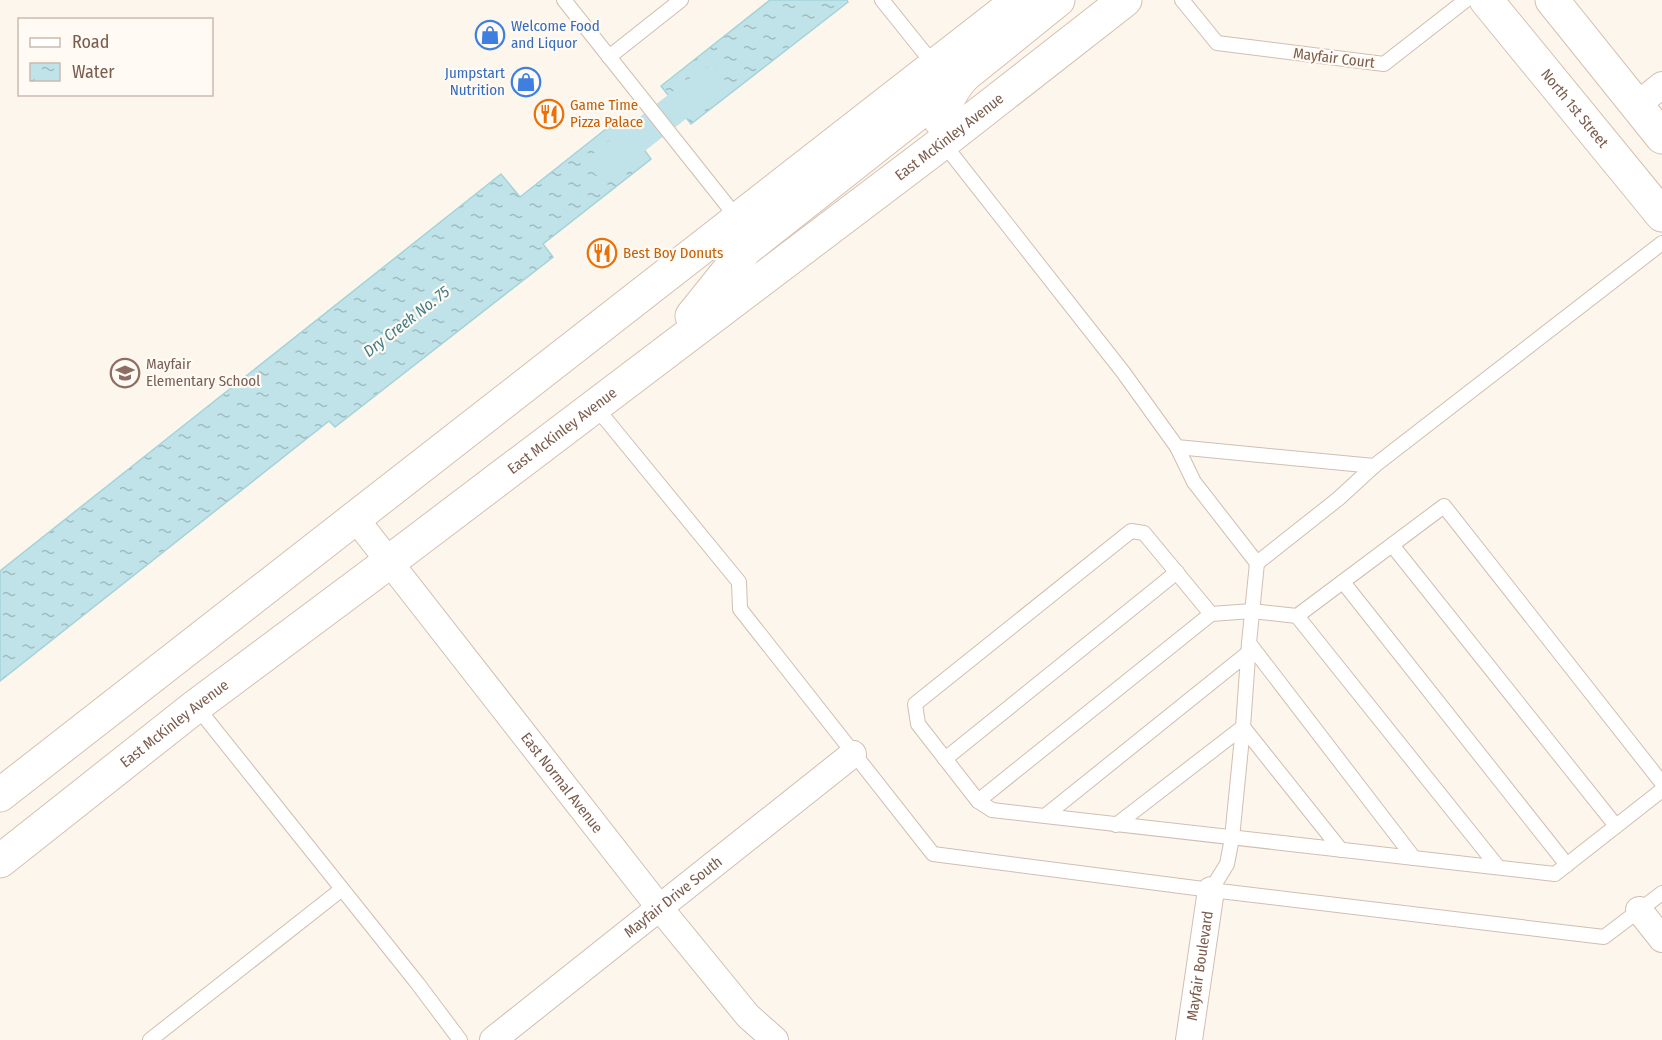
<svg xmlns="http://www.w3.org/2000/svg" width="1662" height="1040" viewBox="0 0 1662 1040" font-family="'Fira Sans Condensed',sans-serif">
	<style>
		.water { fill: url(#water-ripples); stroke: #a5d3da; stroke-width: 1.5 }
		.lines { fill: none; stroke-linecap: round; stroke-linejoin: round }
		.canal { stroke: #bfe3e8; stroke-width: 30 }
		.lane-casing { stroke: #d1beb0; stroke-width: 16 }
		.street-casing { stroke: #d1beb0; stroke-width: 28 }
		.secondary-casing { stroke: #d6c0b0; stroke-width: 35 }
		.lane { stroke: #fff; stroke-width: 14 }
		.street { stroke: #fff; stroke-width: 26 }
		.secondary { stroke: #fff; stroke-width: 33 }
		.labels { text-anchor: middle; stroke-width: 4.5; stroke-linejoin: round; paint-order: stroke }
		.shop-label { font-size: 15px; fill: #366cbe; stroke: #fffaf3; text-anchor: start }
		.street-label { font-size: 15px; fill: #7a5c4d; stroke: #fffaf3 }
		.food-label { font-size: 15px; fill: #c56008; stroke: #fffaf3; text-anchor: start }
		.education-label { font-size: 15px; fill: #785e54; stroke: #fffaf3; text-anchor: start }
		.water-label { font-size: 16px; font-style: italic; fill: #437c86; stroke: #fffaf3 }
	</style>
	<defs>
		<pattern id="water-ripples" width="26" height="14" patternUnits="userSpaceOnUse" patternTransform="scale(1.5)"><rect width="26" height="14" fill="#bfe3e8"/><path d="M2 4q2-2 4 0t4 0M15 11q2-2 4 0t4 0" fill="none" stroke="#a0bbbe"/></pattern>
	</defs>
	<rect width="100%" height="100%" fill="#fdf6ec"/>
	<g class="water">
		<path d="M770,0H847L848,2L691,124L661,86Z"/>
		<path d="M621,117L651,159L543,244L553,257L335,427L329,421L0,681V571L501,174L520,197Z"/>
	</g>
	<g class="lines">
		<path class="canal" d="M605,163L709,82"/>
		<g class="lane-casing">
			<g id="lane">
				<path d="M564,0L738,219"/>
				<path d="M882,0L935,66"/>
				<path d="M1182,0L1217,43L1384,64L1466,0"/>
				<path d="M609,57L681,0"/>
				<path d="M943,143L1123,372L1177,447L1374,466L1662,243"/>
				<path d="M594,405L739,582L740,609L933,854L1211,890L1604,937L1662,893"/>
				<path d="M1177,447L1194,482L1257,563L1338,499L1374,466"/>
				<path d="M1392,545L1616,826"/>
				<path d="M1343,582L1567,865"/>
				<path d="M1297,616L1498,867"/>
				<path d="M1249,643L1414,858"/>
				<path d="M196,706L418,984L460,1040"/>
				<path d="M945,759L1177,572"/>
				<path d="M1662,783L1444,506L1297,616L1252,611L1211,614L1144,533L1131,531L915,704L918,724L978,801L992,810L1555,874L1662,790"/>
				<path d="M978,801L1211,614"/>
				<path d="M1045,816L1248,653"/>
				<path d="M1116,825L1243,727L1341,850"/>
				<path d="M1211,890L1227,864L1232,838L1243,727L1249,643L1257,563"/>
				<path d="M150,1040L342,889"/>
			</g>
		</g>
		<g class="street-casing">
			<g id="street">
				<path d="M1637,105L1662,85"/>
				<path id="s1" d="M355,518L659,907L748,1016L775,1040"/>
				<path d="M1639,910L1662,939"/>
				<path id="s2" d="M493,1040L853,754"/>
				<path id="s3" d="M1189,1040L1211,890"/>
			</g>
		</g>
		<g class="secondary-casing">
			<g id="secondary">
				<path id="s4" d="M1486,0L1662,215"/>
				<path d="M1552,0L1662,137"/>
				<path d="M940,120C946,103 952,88 965,75L1058,0"/>
				<path d="M692,316L746,249L927,106C936,90 937,83 935,66"/>
				<path d="M0,795L1019,0"/>
				<path id="s5" d="M0,861L196,706L389,562L942,143L1125,0"/>
			</g>
		</g>
		<use href="#lane" class="lane"/>
		<use href="#street" class="street"/>
		<use href="#secondary" class="secondary"/>
	</g>
	<defs>
		<g id="shop-ring" transform="scale(1.5)"><circle r="9.5" fill="#fffaf3" stroke="#3f7fe0" stroke-width="1.5"/><path d="M-5-2.5h2.3a2.7 3.5 0 0 1 5.4 0H5L5.5 6h-11ZM-1.5-2.5h3a1.5 2.3 0 0 0-3 0Z" fill="#3f7fe0"/></g>
		<g id="restaurant-ring" transform="scale(1.5)"><circle r="9.5" fill="#fffaf3" stroke="#e8710a" stroke-width="1.5"/><path d="M-5-6h1v4h1v-4h1v4h1v-4h1v5L-1.5 .5V6h-2V.5L-5-1ZM5-6V6H3V1.5H1.5Q1.5-4 5-6Z" fill="#e8710a"/></g>
		<g id="school-ring" transform="scale(1.5)"><circle r="9.5" fill="#fffaf3" stroke="#8d6e63" stroke-width="1.5"/><path d="M0-5L7-2L0 1L-7-2ZM-4 1L0 2.5L4 1V4Q0 6-4 4Z" fill="#8d6e63"/></g>
	</defs>
	<g fill-rule="evenodd">
		<use href="#shop-ring" x="490" y="35"/>
		<use href="#shop-ring" x="526" y="82"/>
		<use href="#restaurant-ring" x="549" y="114"/>
		<use href="#restaurant-ring" x="602" y="253"/>
		<use href="#school-ring" x="125" y="373"/>
	</g>
	<g class="labels">
		<g class="shop-label">
			<text x="511" y="31">Welcome Food<tspan x="511" dy="17">and Liquor</tspan></text>
			<text x="505" y="78" text-anchor="end">Jumpstart<tspan x="505" dy="17">Nutrition</tspan></text>
		</g>
		<g class="street-label">
			<text transform="translate(1334 58) rotate(7)" y="5">Mayfair Court</text>
			<text dy="5" stroke="none"><textPath href="#s4" startOffset="140">North 1st Street</textPath></text>
			<text dy="5" stroke="none"><textPath href="#s5" startOffset="1194">East McKinley Avenue</textPath></text>
			<text dy="5" stroke="none"><textPath href="#s5" startOffset="708">East McKinley Avenue</textPath></text>
			<text dy="5" stroke="none"><textPath href="#s5" startOffset="222">East McKinley Avenue</textPath></text>
			<text dy="5" stroke="none"><textPath href="#s1" startOffset="336">East Normal Avenue</textPath></text>
			<text dy="5" stroke="none"><textPath href="#s2" startOffset="230">Mayfair Drive South</textPath></text>
			<text dy="5" stroke="none"><textPath href="#s3" startOffset="75">Mayfair Boulevard</textPath></text>
		</g>
		<g class="food-label">
			<text x="570" y="110">Game Time<tspan x="570" dy="17">Pizza Palace</tspan></text>
			<text x="623" y="258">Best Boy Donuts</text>
		</g>
		<g class="education-label">
			<text x="146" y="369">Mayfair<tspan x="146" dy="17">Elementary School</tspan></text>
		</g>
		<g class="water-label">
			<text transform="translate(406 321) rotate(-38)" y="6">Dry Creek No. 75</text>
		</g>
	</g>
	<rect x="18" y="18" width="195" height="78" fill="#fffaf3" stroke="#cabbb1" stroke-width="1.5"/>
	<rect x="30" y="38" width="30" height="9" fill="#ffffff" stroke="#cabbb1" stroke-width="1.5"/>
	<text x="72" y="48" font-size="18" fill="#7a5c4d">Road</text>
	<rect x="30" y="63" width="30" height="18" fill="url(#water-ripples)" stroke="#cabbb1" stroke-width="1.5"/>
	<text x="72" y="78" font-size="18" fill="#7a5c4d">Water</text>
</svg>
